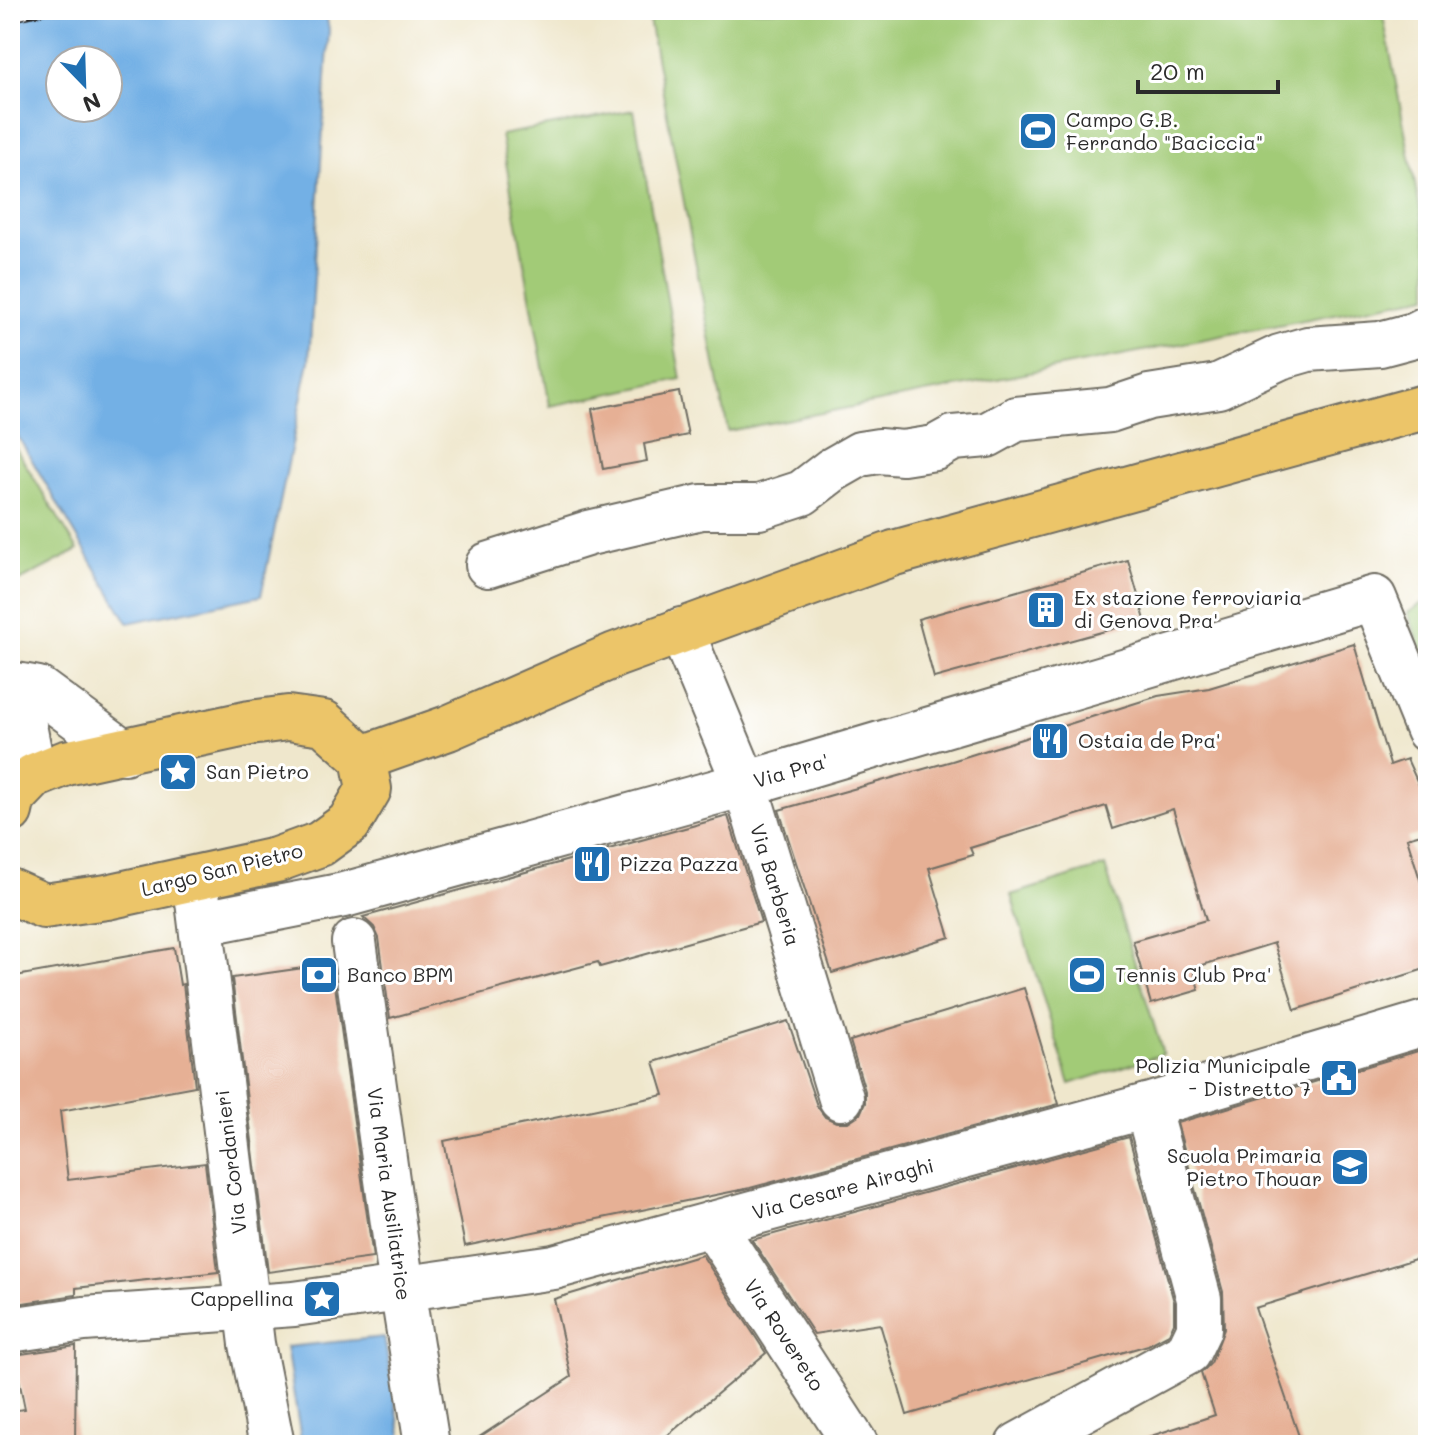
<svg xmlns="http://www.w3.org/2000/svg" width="1438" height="1455" viewBox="0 0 1438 1455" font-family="Mali,sans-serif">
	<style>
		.green { fill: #a2cb77; stroke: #667b51; stroke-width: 2 }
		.water { fill: #73b0e5; stroke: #4f6e88; stroke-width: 2; fill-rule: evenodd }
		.building { fill: #e6b095 }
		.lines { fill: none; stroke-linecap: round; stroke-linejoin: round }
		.minor-casing { stroke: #706d63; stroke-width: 48 }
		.major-casing { stroke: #706d63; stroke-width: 48 }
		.minor { stroke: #fff; stroke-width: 44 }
		.major { stroke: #ecc569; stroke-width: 44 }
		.rail-casing { stroke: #2b2b2b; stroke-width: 9 }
		.rail { stroke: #fff; stroke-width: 6; stroke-dasharray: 18; stroke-linecap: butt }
		.labels { text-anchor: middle; stroke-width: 6; stroke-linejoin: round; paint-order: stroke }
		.poi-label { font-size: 20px; fill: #2b2b2b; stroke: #fff; text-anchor: start }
		.street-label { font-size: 20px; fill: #2b2b2b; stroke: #fff }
	</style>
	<rect width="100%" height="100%" fill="#fff"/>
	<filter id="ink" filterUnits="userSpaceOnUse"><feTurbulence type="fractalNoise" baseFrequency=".0125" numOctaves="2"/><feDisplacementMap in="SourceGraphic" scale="16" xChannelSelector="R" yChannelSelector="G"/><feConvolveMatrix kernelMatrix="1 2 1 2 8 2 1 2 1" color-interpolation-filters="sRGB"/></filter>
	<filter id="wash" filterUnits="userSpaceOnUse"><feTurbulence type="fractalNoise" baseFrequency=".006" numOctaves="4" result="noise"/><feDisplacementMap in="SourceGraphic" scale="32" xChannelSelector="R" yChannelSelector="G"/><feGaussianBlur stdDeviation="1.8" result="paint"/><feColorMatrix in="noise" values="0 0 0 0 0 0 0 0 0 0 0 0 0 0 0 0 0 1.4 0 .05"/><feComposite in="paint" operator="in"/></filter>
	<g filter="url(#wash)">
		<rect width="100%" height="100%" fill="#efe7cc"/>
		<g class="green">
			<path d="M647,10H1382L1428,252V296L728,431Z"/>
			<path d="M634,110L681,379L550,406L501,135Z"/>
			<path d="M10,439L78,550L10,586Z"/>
			<path d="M1428,599V668L1408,613Z"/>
			<path d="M1105,866L1163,1054L1070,1084L1011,895Z"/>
		</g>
		<g class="water">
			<path d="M10,10H325L329,29L309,361L261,596L128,623L10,423ZM60,60H108V108H60Z"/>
			<path d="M384,1337L403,1445H302L286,1347Z"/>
		</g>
		<g id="blocks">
			<g class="building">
				<path d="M679,392L688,435L644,444L647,461L603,469L592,409Z"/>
				<path d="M1128,560L1145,620L934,678L918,619Z"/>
				<path d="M1354,644L1390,765L1407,759L1428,805V832L1407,838L1428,905V968L1295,1010L1274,943L1193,968L1199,990L1151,1004L1133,941L1206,920L1173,809L1113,829L1106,806L970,848L973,855L929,868L950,937L832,973L779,810L952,761L1158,696L1209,688Z"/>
				<path d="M728,816L761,922L600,967L598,962L390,1018L379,938L374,927L363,917Z"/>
				<path d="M174,948L180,985L183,984L195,1086L60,1111L68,1180L205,1163L218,1272L76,1288V1295L10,1305V977Z"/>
				<path d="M332,964L373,1258L268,1272L232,978Z"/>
				<path d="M1024,988L1059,1104L750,1188L465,1246L444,1141L664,1095L654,1062L788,1021L817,1106L825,1117L836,1122H848L860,1114L865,1103V1091L850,1041Z"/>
				<path d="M1428,1048V1255L1255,1308L1302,1445H1146L1145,1438L1215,1415L1201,1373L1211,1363L1224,1329L1223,1292L1177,1123Z"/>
				<path d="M1129,1137L1174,1302V1323L1169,1334L1148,1345L907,1415L880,1324L814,1334L752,1240Z"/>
				<path d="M702,1255L766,1353L656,1445H467L571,1377L554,1299Z"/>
				<path d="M76,1346L75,1445H10V1411L25,1409L14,1355Z"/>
			</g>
		</g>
	</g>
	<g filter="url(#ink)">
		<use href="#blocks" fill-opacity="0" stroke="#706d63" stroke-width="2"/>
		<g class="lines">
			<g class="minor-casing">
				<g id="minor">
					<path d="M488,565L589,533L701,507H759L802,493L832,470L860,454L879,451L903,453L935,448L953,438L987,435L1016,419L1110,410L1149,397L1218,386L1280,357L1308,349L1380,344L1414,335L1428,328"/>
					<path d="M681,630L745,784L841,1098"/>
					<path d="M10,684L38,689L124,752"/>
					<path d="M10,698L21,710L34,776"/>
					<path d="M197,893L252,1344L272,1445"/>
					<path d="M202,923L344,895L493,854L745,784L1374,598L1428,730"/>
					<path d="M354,942L402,1288L427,1445"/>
					<path d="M712,1224L856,1445"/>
					<path d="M10,1330L84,1319L294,1304L554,1267L1147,1106L1428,1022"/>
					<path d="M1018,1445L1188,1352L1199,1329V1299L1147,1106"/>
				</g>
			</g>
			<g class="major-casing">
				<g id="major">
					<path d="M363,758L448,728L615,655L894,553L1428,406"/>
					<path d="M10,811L13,798L34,776L66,763L250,723L288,718L324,723L363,758L369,789L349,823L320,844L276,860L107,897L44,906L10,891"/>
				</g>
			</g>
			<use href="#minor" class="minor"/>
			<use href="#major" class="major"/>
			<g class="rail-casing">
				<path id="rail" d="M10,18L46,10"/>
			</g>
			<use href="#rail" class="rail"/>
		</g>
	</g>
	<defs>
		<g id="stadium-square" transform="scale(2)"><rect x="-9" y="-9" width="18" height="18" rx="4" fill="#1f6fb2" stroke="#fff"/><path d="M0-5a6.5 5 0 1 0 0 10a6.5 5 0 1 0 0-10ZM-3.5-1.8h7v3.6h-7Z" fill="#fff"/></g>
		<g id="building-square" transform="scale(2)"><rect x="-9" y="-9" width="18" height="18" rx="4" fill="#1f6fb2" stroke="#fff"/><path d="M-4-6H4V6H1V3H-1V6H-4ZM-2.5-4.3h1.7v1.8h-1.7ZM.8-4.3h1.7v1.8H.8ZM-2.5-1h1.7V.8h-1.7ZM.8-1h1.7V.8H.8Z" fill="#fff"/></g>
		<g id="restaurant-square" transform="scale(2)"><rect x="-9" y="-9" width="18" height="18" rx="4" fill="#1f6fb2" stroke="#fff"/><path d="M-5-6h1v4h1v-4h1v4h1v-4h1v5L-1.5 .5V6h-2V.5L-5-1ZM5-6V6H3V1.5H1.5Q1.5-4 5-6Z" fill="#fff"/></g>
		<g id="sight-square" transform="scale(2)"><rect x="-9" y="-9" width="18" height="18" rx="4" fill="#1f6fb2" stroke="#fff"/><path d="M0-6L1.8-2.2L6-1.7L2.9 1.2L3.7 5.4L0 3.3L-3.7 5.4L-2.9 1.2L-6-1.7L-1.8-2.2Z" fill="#fff"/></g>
		<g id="bank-square" transform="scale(2)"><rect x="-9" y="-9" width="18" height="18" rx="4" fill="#1f6fb2" stroke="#fff"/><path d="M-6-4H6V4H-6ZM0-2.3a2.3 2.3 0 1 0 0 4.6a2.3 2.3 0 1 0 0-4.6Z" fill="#fff"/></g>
		<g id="civic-square" transform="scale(2)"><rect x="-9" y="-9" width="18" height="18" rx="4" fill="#1f6fb2" stroke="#fff"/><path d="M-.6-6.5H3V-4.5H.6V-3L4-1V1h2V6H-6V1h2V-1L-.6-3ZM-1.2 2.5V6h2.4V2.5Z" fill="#fff"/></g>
		<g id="school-square" transform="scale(2)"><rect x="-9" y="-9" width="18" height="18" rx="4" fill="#1f6fb2" stroke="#fff"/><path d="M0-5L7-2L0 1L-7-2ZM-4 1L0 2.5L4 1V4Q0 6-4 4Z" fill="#fff"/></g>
	</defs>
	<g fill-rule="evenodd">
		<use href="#stadium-square" x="1038" y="131"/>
		<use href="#building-square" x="1046" y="610"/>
		<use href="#restaurant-square" x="1050" y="741"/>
		<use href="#sight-square" x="178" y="772"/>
		<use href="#restaurant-square" x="592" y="864"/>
		<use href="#bank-square" x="319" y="975"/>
		<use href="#stadium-square" x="1087" y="975"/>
		<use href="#civic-square" x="1339" y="1078"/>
		<use href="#school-square" x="1350" y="1167"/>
		<use href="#sight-square" x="322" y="1299"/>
	</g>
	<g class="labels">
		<g class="poi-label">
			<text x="1066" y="127">Campo G.B.<tspan x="1066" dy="23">Ferrando "Baciccia"</tspan></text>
			<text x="1074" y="605">Ex stazione ferroviaria<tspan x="1074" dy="23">di Genova Pra'</tspan></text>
			<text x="1078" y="748">Ostaia de Pra'</text>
			<text x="206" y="779">San Pietro</text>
			<text x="620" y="871">Pizza Pazza</text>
			<text x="347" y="982">Banco BPM</text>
			<text x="1115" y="982">Tennis Club Pra'</text>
			<text x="1311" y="1073" text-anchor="end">Polizia Municipale<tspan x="1311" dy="23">- Distretto 7</tspan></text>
			<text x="1322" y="1163" text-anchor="end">Scuola Primaria<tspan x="1322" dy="23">Pietro Thouar</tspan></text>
			<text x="294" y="1306" text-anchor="end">Cappellina</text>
		</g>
		<g class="street-label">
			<text transform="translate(791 771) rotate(-16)" y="7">Via Pra'</text>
			<text transform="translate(222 870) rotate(-14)" y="7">Largo San Pietro</text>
			<text transform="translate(775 885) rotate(73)" y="7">Via Barberia</text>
			<text transform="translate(231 1162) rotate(-97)" y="7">Via Cordanieri</text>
			<text transform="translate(843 1189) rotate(-15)" y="7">Via Cesare Airaghi</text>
			<text transform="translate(389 1194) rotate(82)" y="7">Via Maria Ausiliatrice</text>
			<text transform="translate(784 1335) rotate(57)" y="7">Via Rovereto</text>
		</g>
	</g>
	<rect width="1438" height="1455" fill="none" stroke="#fff" stroke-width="40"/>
	<g transform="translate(84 84) rotate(157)"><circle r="38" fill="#ffffff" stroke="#aaaaaa" stroke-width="2"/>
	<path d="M0-6L14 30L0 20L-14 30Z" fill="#1f6fb2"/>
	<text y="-12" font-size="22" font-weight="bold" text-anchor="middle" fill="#2b2b2b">N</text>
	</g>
	<path d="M1138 80v12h140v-12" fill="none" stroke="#2b2b2b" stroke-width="4"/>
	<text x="1150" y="80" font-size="24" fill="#2b2b2b" stroke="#ffffff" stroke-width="6" paint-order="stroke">20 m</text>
</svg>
